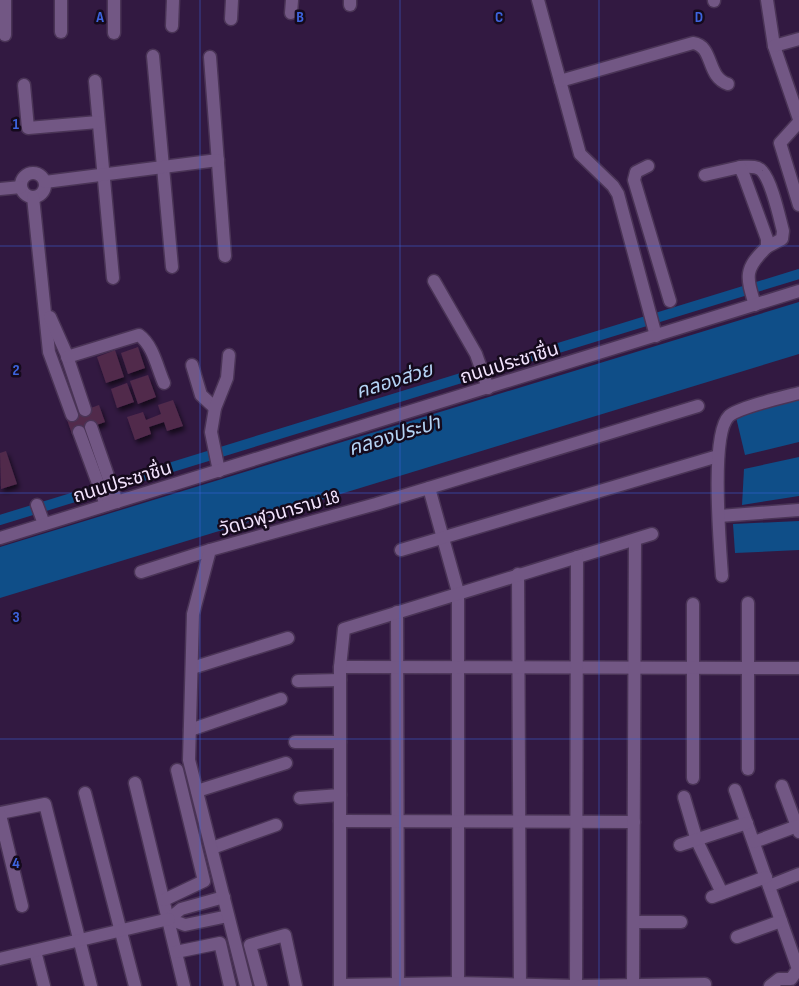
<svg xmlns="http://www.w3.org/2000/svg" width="799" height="986" viewBox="0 0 799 986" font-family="'Sofia Sans Condensed','Noto Sans Thai',sans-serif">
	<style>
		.water { fill: #0f4e88 }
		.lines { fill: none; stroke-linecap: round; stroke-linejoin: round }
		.canal { stroke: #0f4e88; stroke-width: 10 }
		.building { fill: #512a4c; filter: url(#shadow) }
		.minor-casing { stroke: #4a3456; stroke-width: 15 }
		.minor { stroke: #725784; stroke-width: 12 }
		.grid { fill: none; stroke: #3d64de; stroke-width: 1; stroke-opacity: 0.55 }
		.labels { text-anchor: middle; stroke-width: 5; stroke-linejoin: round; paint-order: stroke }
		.street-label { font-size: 19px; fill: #f2e3fd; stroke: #150a1c }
		.water-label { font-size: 20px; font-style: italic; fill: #b4d3f4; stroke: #150a1c }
		.grid-label { font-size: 16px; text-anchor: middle; font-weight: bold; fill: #3d64de; stroke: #150a1c; stroke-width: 5; stroke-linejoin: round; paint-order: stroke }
	</style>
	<defs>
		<filter id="shadow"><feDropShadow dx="2.5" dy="4" stdDeviation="2.5" flood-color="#0009"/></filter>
	</defs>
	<rect width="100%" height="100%" fill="#321941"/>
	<g class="water">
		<path d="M799,302V354L0,598V547Z"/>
		<path d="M799,399V442L745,455L735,413Z"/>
		<path d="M799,457V496L742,505L744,469Z"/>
		<path d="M799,521V550L735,553L733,524Z"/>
	</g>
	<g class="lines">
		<path class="canal" d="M0,520L799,274"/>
	</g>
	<g class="building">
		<path d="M138,347L145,368L128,374L121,353Z"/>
		<path d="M115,350L124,377L106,383L97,357Z"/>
		<path d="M148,375L156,397L138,404L130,381Z"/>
		<path d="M127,383L134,402L117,408L111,389Z"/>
		<path d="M173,400L183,426L167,431L164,422L149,427L151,434L135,440L127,417L143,412L146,420L161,414L158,405Z"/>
		<path d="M99,405L105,422L72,434L66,417Z"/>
		<path d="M6,451L17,484L1,489L0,453Z"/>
	</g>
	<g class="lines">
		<g class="minor-casing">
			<g id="minor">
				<path d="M5,0V35"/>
				<path d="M350,0V5"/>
				<path d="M538,0L580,154L613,186L618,194L656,336"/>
				<path d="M714,0V1"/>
				<path d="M767,0L774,46L799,119"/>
				<path d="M291,13L292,0"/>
				<path d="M231,19L232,0"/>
				<path d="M172,26L173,0"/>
				<path d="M61,32V0"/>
				<path d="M114,33V0"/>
				<path d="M774,46L799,39"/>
				<path d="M153,56L172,267"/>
				<path d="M210,57L225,256"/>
				<path d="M95,81L113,278"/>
				<path d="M560,81L693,43C714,46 706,77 728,84"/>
				<path d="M24,85L28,128L98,122"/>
				<path d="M799,122L780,143L799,205"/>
				<path d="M648,166L636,172L634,180L670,301"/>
				<path d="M740,167C747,167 757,165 762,171C772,182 779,216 783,231L782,239L767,247"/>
				<circle cx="33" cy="185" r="12"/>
				<path d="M705,175L740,167L744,176L767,239V247C744,269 746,276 755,305"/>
				<path d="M45,182L218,160"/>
				<path d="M0,189L21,187"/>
				<path d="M33,197L49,352L72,415"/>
				<path d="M434,281L476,354L488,388"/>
				<path d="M50,317L66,353L85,410"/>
				<path d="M67,357L139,335C153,345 157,367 164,383"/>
				<path d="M192,365L201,395L215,408"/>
				<path d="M91,427L117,502"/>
				<path d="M79,432L106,505"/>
				<path d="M219,471L211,432L215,408L227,378L229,355"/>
				<path d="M429,488L458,592V986"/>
				<path d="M37,505L44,524"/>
				<path d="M719,516L799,510"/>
				<path d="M0,538L799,291"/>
				<path d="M401,550L718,456"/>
				<path d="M141,572L210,550"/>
				<path d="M518,574L520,986"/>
				<path d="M722,576C720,546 710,434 729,416C739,407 784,397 799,393"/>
				<path d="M693,604V778"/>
				<path d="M397,612L398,986"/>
				<path d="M340,667L799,668"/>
				<path d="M192,668L288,638"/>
				<path d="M298,681L340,680"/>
				<path d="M190,730L281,699"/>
				<path d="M295,742H340"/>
				<path d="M748,769V603"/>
				<path d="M135,783L184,986"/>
				<path d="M782,786L799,832"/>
				<path d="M735,790L798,969L791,979H779L770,986"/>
				<path d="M197,791L286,763"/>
				<path d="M85,793L135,986"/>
				<path d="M684,797L697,841L722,893"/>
				<path d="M300,798L340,795"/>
				<path d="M0,813L45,804L91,986"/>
				<path d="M0,815L22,906"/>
				<path d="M340,821L634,822"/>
				<path d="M754,842L797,826"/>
				<path d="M680,845L747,823"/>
				<path d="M212,848L276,825"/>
				<path d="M769,886L799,874"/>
				<path d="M224,897L181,909L169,919L185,925L228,916"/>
				<path d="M712,897L766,877"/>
				<path d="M164,900L204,881L177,770"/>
				<path d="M634,922H681"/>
				<path d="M737,937L781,921"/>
				<path d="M35,951L44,986"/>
				<path d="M176,952L220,943L230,986"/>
				<path d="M0,959L169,919"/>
				<path d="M340,985L458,983L574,986"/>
				<path d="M246,986L189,760L193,614L210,550L376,504L698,406"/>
				<path d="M261,986L250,945L285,935L296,986"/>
				<path d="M340,986V667L344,629L652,534"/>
				<path d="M576,986L577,557"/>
				<path d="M580,986L705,984"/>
				<path d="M633,986L635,540"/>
			</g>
		</g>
		<use href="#minor" class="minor"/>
	</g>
	<path class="grid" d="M200,0V986M400,0V986M599,0V986M0,246H799M0,493H799M0,739H799"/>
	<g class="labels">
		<g class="street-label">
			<text transform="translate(509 362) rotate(-17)" y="7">ถนนประชาชื่น</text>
			<text transform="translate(122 481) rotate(-17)" y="7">ถนนประชาชื่น</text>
			<text transform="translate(279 512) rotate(-16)" y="7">วัดเวฬุวนาราม 18</text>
		</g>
		<g class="water-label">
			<text transform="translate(394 380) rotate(-17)" y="7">คลองส่วย</text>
			<text transform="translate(394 435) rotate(-17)" y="7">คลองประปา</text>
		</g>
	</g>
	<g class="grid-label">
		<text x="100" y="22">A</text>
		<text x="300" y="22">B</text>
		<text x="499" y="22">C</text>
		<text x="699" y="22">D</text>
		<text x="16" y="129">1</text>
		<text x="16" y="375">2</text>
		<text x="16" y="622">3</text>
		<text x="16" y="868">4</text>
	</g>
</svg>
